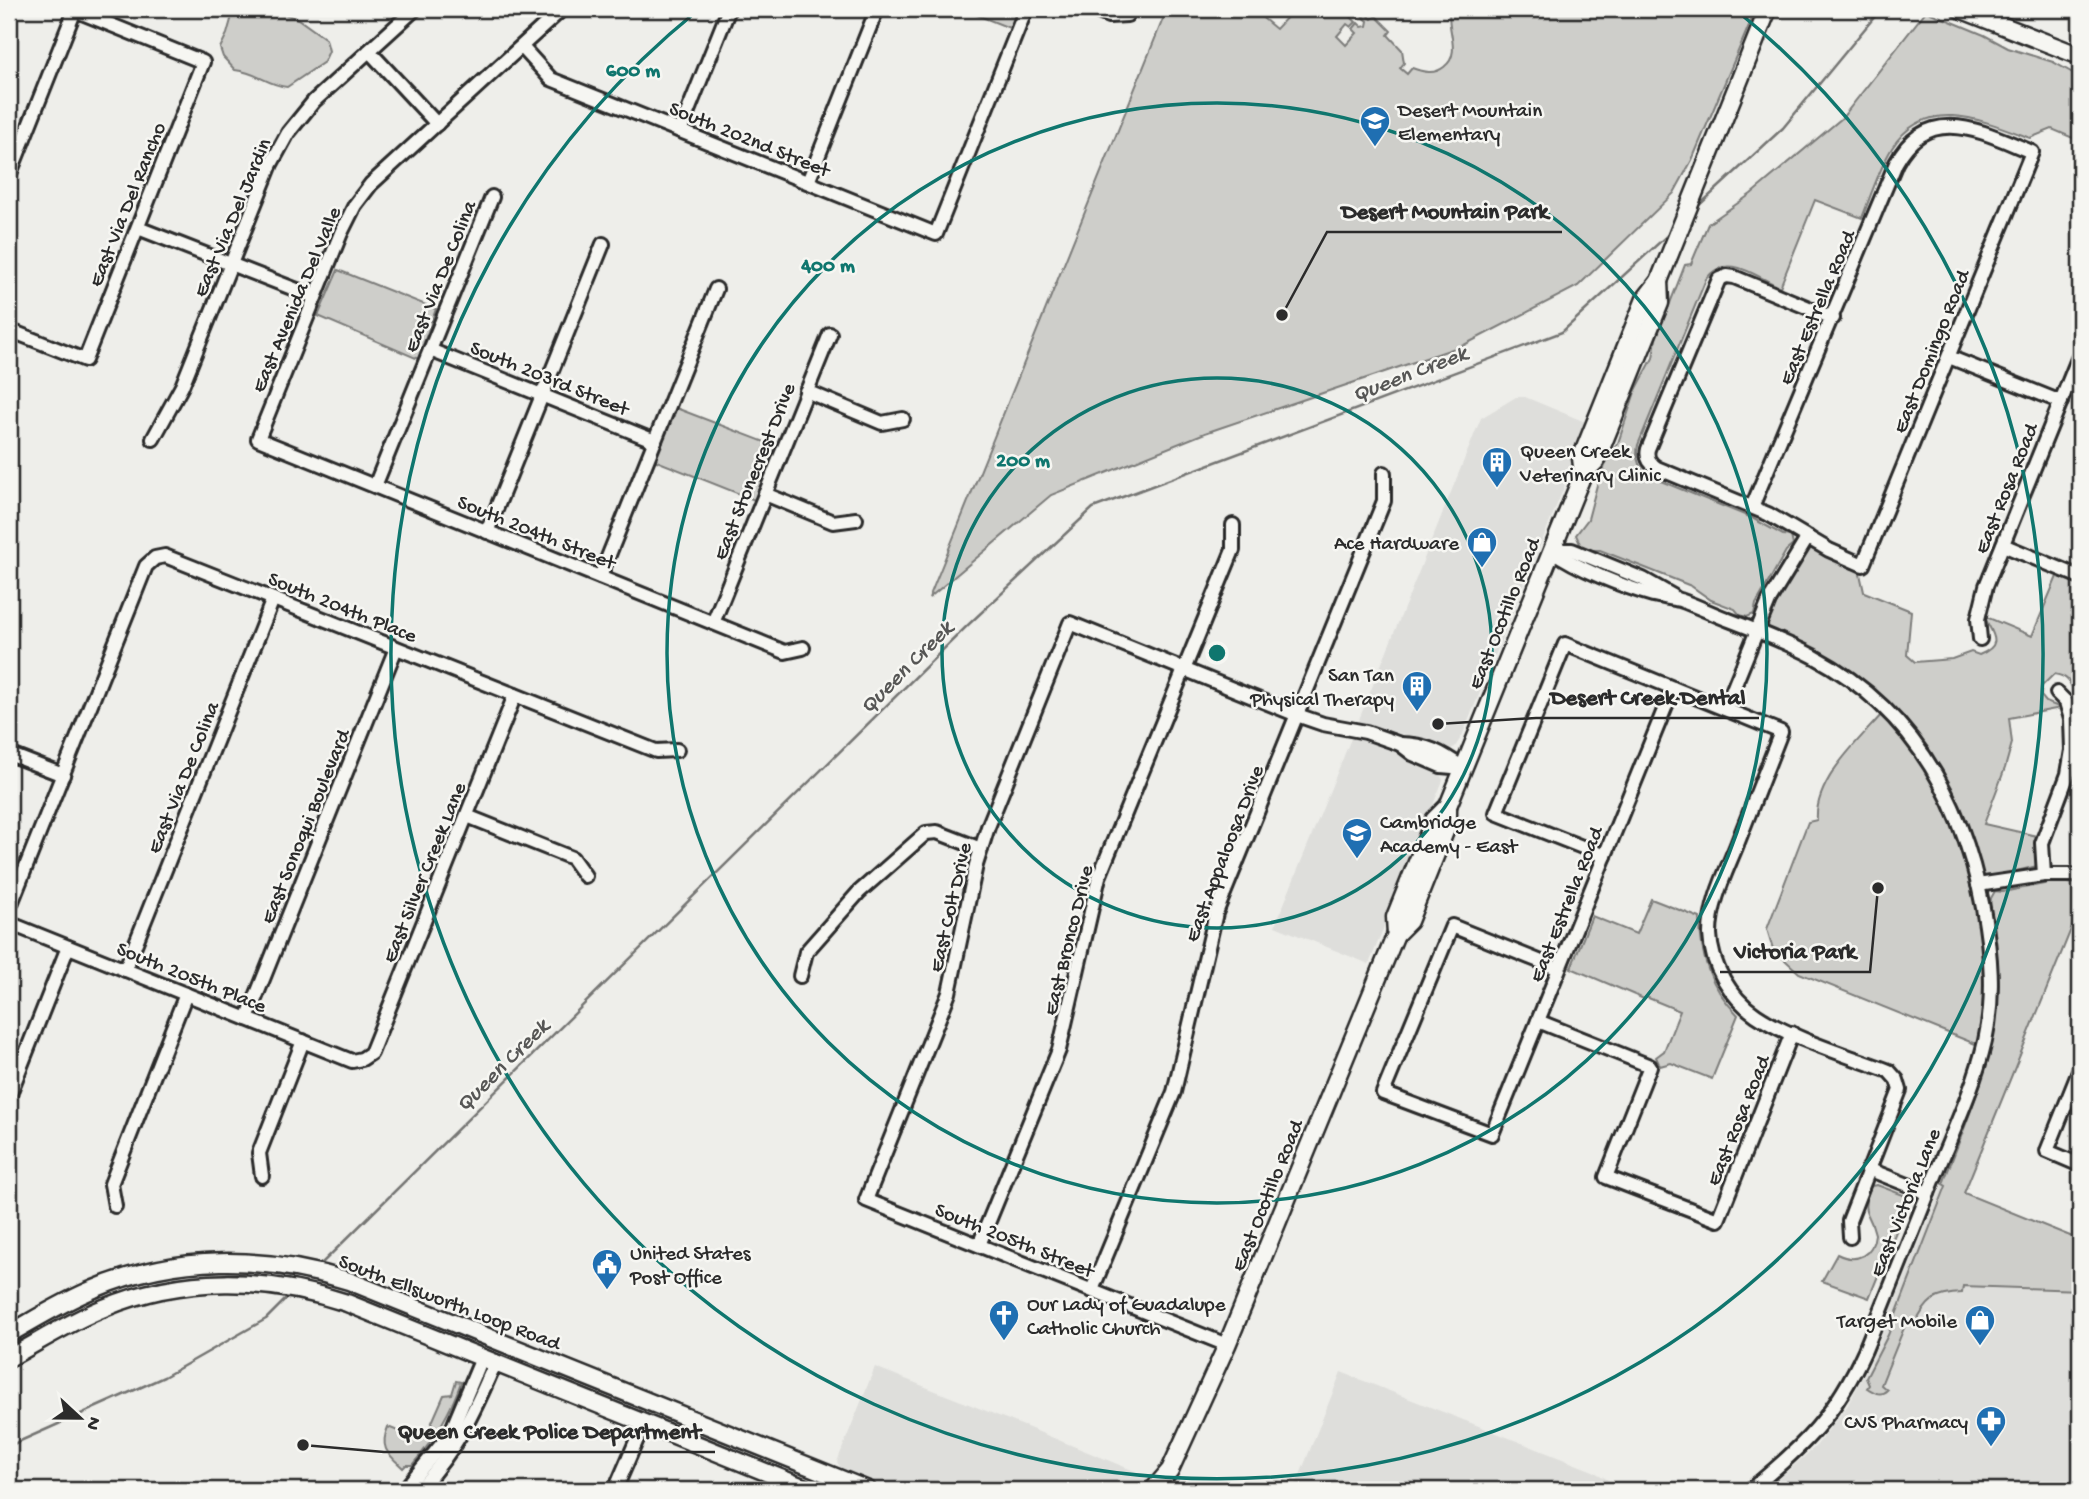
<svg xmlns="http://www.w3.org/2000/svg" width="2089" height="1499" viewBox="0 0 2089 1499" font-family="'Gochi Hand',sans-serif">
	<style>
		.built { fill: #dededb }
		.green { fill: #cececa; stroke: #7c7c7a; stroke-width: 2 }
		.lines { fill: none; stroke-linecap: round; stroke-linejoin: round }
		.stream { stroke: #757573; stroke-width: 2.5 }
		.minor-casing { stroke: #2b2b2b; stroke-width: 18 }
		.major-casing { stroke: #2b2b2b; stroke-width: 21 }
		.minor { stroke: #f6f6f2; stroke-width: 12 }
		.major { stroke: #f6f6f2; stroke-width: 16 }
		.ring { fill: none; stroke: #0f766e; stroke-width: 3.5 }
		.labels { text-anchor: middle; stroke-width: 5; stroke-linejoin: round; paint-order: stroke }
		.poi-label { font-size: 21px; fill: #2b2b2b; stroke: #f6f6f2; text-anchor: start }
		.street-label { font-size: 21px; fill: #2b2b2b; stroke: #f6f6f2 }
		.water-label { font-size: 23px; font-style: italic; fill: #565655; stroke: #f6f6f2 }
		.centre { fill: #0f766e; stroke: #f6f6f2; stroke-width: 3.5 }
		.ring-label { font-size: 21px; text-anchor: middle; font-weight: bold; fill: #0f766e; stroke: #f6f6f2; stroke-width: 5; stroke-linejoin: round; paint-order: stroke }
		.leader { fill: none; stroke: #2b2b2b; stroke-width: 2.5 }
		.callout-dot { fill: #2b2b2b; stroke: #f6f6f2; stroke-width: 2.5 }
		.callout-label { font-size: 23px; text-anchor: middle; font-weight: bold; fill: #2b2b2b; stroke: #f6f6f2; stroke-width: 5; stroke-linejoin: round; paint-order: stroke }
	</style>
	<rect width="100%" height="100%" fill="#eeeeea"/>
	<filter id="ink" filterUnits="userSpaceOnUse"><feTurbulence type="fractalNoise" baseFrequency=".0143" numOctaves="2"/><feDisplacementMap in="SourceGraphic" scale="14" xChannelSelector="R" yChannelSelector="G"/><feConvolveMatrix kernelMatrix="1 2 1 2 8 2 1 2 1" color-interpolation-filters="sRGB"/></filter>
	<g filter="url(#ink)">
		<g class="built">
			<path d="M1516,397H1525L1590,424L1462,736L1455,747L1446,751L1402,734L1358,722L1481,418Z"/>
			<path d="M1352,736L1380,744L1437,768L1443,780L1369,964L1275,926Z"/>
			<path d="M1943,1184L2080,1240V1490H1766L1816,1446L1847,1406L1871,1362Z"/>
			<path d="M875,1367L1029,1428L1149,1477L1140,1490H891L842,1470L837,1462Z"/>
			<path d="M1341,1372L1593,1471L1625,1490H1294Z"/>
		</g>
		<g class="green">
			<path d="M234,9H271L298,19L326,39L329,51L324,62L287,87C267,85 257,72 235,70L223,57L220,48L227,34Z"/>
			<path d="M962,9H1021L1012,29Z"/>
			<path d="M1167,9H1252L1276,29L1292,12L1289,9H1360L1364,12L1362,15L1356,11L1351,17L1356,22L1351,27L1347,24L1337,36L1346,45L1357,33L1353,29L1358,23L1362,27L1367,26L1368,21L1363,17L1366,14L1372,19L1376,16L1391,31L1388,35L1402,50L1404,63L1400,68L1407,74L1412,68C1424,72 1434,75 1444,67C1463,53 1445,27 1450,9H1756L1692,160L1674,193L1578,286L1464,345L1205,433L1051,495L929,598Z"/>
			<path d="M1926,11L1984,35L2008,48L2053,62L2080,77V141L2052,129L2030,138C1985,121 1926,94 1892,148C1879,169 1871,195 1862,218L1815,200L1780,287C1756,277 1727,251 1706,279L1638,445C1635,460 1639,469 1651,477L1752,518L1783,535L1791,536L1793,545L1786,551L1756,604L1754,614L1747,617L1740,615L1735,609L1711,600L1691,586L1600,550H1592L1581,546L1576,535L1588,519L1597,485L1609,456L1618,443L1635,392L1653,358L1656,339L1685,265L1691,264L1708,224L1751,194L1842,118Z"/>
			<path d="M338,270L436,309L418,359L318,316Z"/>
			<path d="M676,408L778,447L757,501L654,460Z"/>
			<path d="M1810,547L1844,563L1852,569H1859L1864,592L1911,611L1907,655L1915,662L1952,659L1971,652L1979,655C2006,644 1991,633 1984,616L2032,636L2058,574L2080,583V688L2073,690C2069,679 2065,676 2054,674L2042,686L2041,696L2046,702L2061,708L2009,718L2012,743L2005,768L1984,824L2037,836V866L1984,879C1954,762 1886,673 1769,630L1767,620L1774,602Z"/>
			<path d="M1882,714L1920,761L1956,824L1979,915L1985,957L1983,1008L1978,1045L1799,973L1773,949L1767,929L1808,822L1817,820C1814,781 1858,741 1882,714Z"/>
			<path d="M2054,882L2080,884V907L1964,1193L2080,1240V1290L1963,1286L1962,1293C1934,1294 1926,1301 1915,1325L1906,1323L1881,1385L1887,1390C1880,1397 1874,1392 1867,1388L1869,1385L1866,1378L1888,1335L1946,1186L1943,1184C1965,1124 1994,1063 1998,998C2000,967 1995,937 1990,906L1991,898L1995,891L2003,892Z"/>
			<path d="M1651,899L1700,918C1700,957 1710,987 1738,1015L1712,1079L1671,1063L1660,1066L1656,1057L1664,1051L1680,1011L1646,997L1644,999L1571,968L1592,916L1636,934Z"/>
			<path d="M1877,1185L1906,1196L1908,1202L1869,1298L1822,1281L1837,1254C1857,1264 1873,1255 1875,1234C1869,1208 1859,1216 1871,1186Z"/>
			<path d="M456,1381L461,1382C450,1414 434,1440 412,1465H406L403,1468C388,1454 379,1448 388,1427L418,1439L426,1436L444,1395L452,1394Z"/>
		</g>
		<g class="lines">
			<g class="stream">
				<path d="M1695,209L1783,128L1881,9"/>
				<path d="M318,1267L968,625L1093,508L1562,332L1673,230"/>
				<path d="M9,1446L164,1377L266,1319L291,1294"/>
			</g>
			<g class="minor-casing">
				<g id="minor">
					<path d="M562,9L371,184L355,205L341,233L258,439L785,652L803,648"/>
					<path d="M1091,9L1109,16L1127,15"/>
					<path d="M522,47L551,79L936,234L1026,9"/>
					<path d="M369,51L437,124"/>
					<path d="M680,131L729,9"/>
					<path d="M9,176L75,10"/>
					<path d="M808,182L877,9"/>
					<path d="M138,228L315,297"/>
					<path d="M9,330L85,360L203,62L72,9"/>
					<path d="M430,350L655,441"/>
					<path d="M1949,357L2061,402"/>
					<path d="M806,391L882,423L903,419"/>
					<path d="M153,439L182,386L271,164L288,133L314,101L415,9"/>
					<path d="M375,486L492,197"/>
					<path d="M765,494L833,522L856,519"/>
					<path d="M1752,507L1896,163C1929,101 1984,133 2032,152L1863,565L1829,550L1768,514L1657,468C1649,463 1646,457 1648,449L1719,279L1727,276L1734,277L1833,318"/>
					<path d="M487,532L603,244"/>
					<path d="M2003,545L2080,577"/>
					<path d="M1551,550C1578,569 1621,586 1653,595C1662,597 1671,598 1680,600C1697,606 1713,614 1729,620C1758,631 1786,642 1813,656C1912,709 1963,801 1983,908C1991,953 1995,996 1985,1041C1975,1084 1956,1125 1939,1166C1914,1228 1890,1289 1865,1350C1835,1416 1805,1445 1750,1490"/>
					<path d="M1551,550H1572L1643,579L1673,596"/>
					<path d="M600,577L716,289"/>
					<path d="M713,623L830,334"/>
					<path d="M1980,639L1978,619L1986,586L2080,354"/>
					<path d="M1725,709L1769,601L1808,537"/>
					<path d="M1400,744C1426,744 1442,753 1463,768"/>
					<path d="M9,754L63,775"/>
					<path d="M467,816L572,858L585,876"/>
					<path d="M1605,856L1496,813L1565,644L1781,732C1766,770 1751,808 1736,847C1725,874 1710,904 1710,934C1711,965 1730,997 1756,1015C1790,1038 1849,1056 1889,1071L1897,1080L1900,1090L1849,1221L1850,1237"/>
					<path d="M2044,875L2042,843L2068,774L2072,750L2071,719L2066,702L2057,693"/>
					<path d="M1978,885L2044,875H2080"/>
					<path d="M9,909L146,566L155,558L165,556L656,751L677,750"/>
					<path d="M9,923L352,1061L362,1059L371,1053L515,695"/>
					<path d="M1559,969L1452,926L1383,1093L1492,1134L1673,688"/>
					<path d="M125,970L273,599"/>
					<path d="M800,976L806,952L859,892L926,833L937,832L981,849"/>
					<path d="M247,1019L396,648"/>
					<path d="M1538,1021L1650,1066L1606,1177L1718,1220L1792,1033"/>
					<path d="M2080,1069L2047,1151L2080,1165"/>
					<path d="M9,1096L68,947"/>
					<path d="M1868,1169L1928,1193"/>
					<path d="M262,1176L259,1153L303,1041"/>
					<path d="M115,1206L111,1184L186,994"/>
					<path d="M979,1245L1059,1050L1099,877L1233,550V525"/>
					<path d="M1092,1290L1174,1092L1216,913L1384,501V473"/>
					<path d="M1227,1345L866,1200L949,993L976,865L988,827L1070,623L1297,715L1323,724L1366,732L1400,744L1413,754L1441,766L1464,768"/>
					<path d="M404,1490L450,1434L482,1358"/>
					<path d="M419,1490C458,1446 472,1417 495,1363"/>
					<path d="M615,1490L644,1423"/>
				</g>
			</g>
			<g class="major-casing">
				<g id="major">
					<path d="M1960,9L2080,56"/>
					<path d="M1583,474L1581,458L1645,299L1659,281L1768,9"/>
					<path d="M1396,934L1395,917L1434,820L1448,806L1583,474L1596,461L1660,303L1659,281"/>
					<path d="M9,1334C37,1318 64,1301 94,1289C176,1254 265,1255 349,1281L868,1490"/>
					<path d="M9,1358C40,1341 71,1321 104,1308C183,1275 267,1277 347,1303L810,1490"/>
					<path d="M1153,1490L1170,1470L1227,1345L1396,934L1409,921L1448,824V806"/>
				</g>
			</g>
			<use href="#minor" class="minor"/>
			<use href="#major" class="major"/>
		</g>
	</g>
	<g class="ring">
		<circle cx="1217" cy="653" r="275"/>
		<circle cx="1217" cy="653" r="550"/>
		<path d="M1737 11A826 826 0 1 1 697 11"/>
	</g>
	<defs>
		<g id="school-pin" transform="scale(1.575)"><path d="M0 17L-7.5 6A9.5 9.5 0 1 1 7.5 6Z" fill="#1f6fb2" stroke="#f6f6f2"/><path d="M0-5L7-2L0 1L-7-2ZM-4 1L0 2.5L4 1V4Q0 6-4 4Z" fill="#fff"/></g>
		<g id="building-pin" transform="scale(1.575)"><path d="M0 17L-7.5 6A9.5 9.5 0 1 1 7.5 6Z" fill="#1f6fb2" stroke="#f6f6f2"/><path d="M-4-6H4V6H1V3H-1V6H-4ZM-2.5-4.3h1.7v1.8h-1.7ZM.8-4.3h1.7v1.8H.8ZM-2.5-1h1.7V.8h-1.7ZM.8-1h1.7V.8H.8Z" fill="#fff"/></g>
		<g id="shop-pin" transform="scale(1.575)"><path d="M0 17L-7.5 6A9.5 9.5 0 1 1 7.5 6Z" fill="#1f6fb2" stroke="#f6f6f2"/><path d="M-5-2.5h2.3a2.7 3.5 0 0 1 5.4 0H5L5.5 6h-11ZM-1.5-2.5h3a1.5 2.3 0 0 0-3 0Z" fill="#fff"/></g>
		<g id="civic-pin" transform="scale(1.575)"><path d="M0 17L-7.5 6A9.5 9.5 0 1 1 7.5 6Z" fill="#1f6fb2" stroke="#f6f6f2"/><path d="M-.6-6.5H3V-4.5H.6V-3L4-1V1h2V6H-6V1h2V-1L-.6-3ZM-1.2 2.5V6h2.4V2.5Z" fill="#fff"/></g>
		<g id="church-pin" transform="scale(1.575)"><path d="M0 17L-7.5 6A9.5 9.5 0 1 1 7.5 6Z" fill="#1f6fb2" stroke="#f6f6f2"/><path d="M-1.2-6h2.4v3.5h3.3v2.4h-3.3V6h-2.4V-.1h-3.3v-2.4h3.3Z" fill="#fff"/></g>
		<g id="pharmacy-pin" transform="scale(1.575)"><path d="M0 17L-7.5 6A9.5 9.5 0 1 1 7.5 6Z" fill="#1f6fb2" stroke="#f6f6f2"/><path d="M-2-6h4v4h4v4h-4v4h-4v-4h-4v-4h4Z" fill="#fff"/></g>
	</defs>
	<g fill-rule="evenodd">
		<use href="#school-pin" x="1375" y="121"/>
		<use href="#building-pin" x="1497" y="462"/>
		<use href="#shop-pin" x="1482" y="542"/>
		<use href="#building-pin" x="1417" y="686"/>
		<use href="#school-pin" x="1357" y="833"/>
		<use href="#civic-pin" x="607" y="1264"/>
		<use href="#church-pin" x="1004" y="1315"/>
		<use href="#shop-pin" x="1980" y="1320"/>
		<use href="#pharmacy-pin" x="1991" y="1421"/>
	</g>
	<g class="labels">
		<g class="poi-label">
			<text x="1398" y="116">Desert Mountain<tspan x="1398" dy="24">Elementary</tspan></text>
			<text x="1520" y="457">Queen Creek<tspan x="1520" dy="24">Veterinary Clinic</tspan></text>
			<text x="1459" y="549" text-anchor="end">Ace Hardware</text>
			<text x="1394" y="681" text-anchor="end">San Tan<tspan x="1394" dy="24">Physical Therapy</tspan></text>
			<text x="1380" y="828">Cambridge<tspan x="1380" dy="24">Academy - East</tspan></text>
			<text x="630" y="1259">United States<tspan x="630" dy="24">Post Office</tspan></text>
			<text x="1027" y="1310">Our Lady of Guadalupe<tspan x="1027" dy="24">Catholic Church</tspan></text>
			<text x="1957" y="1327" text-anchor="end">Target Mobile</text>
			<text x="1968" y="1428" text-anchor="end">CVS Pharmacy</text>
		</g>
		<g class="street-label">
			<text transform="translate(750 138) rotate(22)" y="7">South 202nd Street</text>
			<text transform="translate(126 204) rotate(-68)" y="7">East Via Del Rancho</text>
			<text transform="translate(231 217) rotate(-67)" y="7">East Via Del Jardin</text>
			<text transform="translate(439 276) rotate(-68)" y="7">East Via De Colina</text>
			<text transform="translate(295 299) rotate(-67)" y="7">East Avenida Del Valle</text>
			<text transform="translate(1816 307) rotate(-67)" y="7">East Estrella Road</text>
			<text transform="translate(1930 351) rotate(-68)" y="7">East Domingo Road</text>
			<text transform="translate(550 377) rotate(22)" y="7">South 203rd Street</text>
			<text transform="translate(753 471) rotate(-68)" y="7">East Stonecrest Drive</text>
			<text transform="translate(2005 488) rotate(-68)" y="7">East Rosa Road</text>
			<text transform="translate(537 531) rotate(22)" y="7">South 204th Street</text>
			<text transform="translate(343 606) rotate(22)" y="7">South 204th Place</text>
			<text transform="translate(1503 613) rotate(-68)" y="7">East Ocotillo Road</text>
			<text transform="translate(182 777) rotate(-68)" y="7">East Via De Colina</text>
			<text transform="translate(304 826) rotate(-68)" y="7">East Sonoqui Boulevard</text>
			<text transform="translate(1223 853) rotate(-69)" y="7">East Appaloosa Drive</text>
			<text transform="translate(423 872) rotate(-68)" y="7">East Silver Creek Lane</text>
			<text transform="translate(1565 904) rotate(-68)" y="7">East Estrella Road</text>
			<text transform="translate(949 907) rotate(-77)" y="7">East Colt Drive</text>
			<text transform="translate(1067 940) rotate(-76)" y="7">East Bronco Drive</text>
			<text transform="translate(192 976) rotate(22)" y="7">South 205th Place</text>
			<text transform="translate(1737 1120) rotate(-68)" y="7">East Rosa Road</text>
			<text transform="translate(1266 1195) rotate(-68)" y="7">East Ocotillo Road</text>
			<text transform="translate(1904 1202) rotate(-68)" y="7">East Victoria Lane</text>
			<text transform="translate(1015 1239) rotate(22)" y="7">South 205th Street</text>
			<text transform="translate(450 1301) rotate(21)" y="7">South Ellsworth Loop Road</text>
		</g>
		<g class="water-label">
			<text transform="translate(1409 372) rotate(-21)" y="8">Queen Creek</text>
			<text transform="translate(905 666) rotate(-45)" y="8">Queen Creek</text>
			<text transform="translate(501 1064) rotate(-45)" y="8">Queen Creek</text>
		</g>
	</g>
	<circle cx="1217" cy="653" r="10" class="centre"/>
	<g class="ring-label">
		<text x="633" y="76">600 m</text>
		<text x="828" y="271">400 m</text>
		<text x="1023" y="466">200 m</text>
	</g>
	<path class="leader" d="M1282 315L1327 232H1562M1438 724L1536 718H1759M1878 888L1870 972H1720M303 1445L384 1452H715"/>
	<g class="callout-dot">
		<circle cx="1282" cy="315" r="7"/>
		<circle cx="1438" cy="724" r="7"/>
		<circle cx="1878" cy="888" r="7"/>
		<circle cx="303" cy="1445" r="7"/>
	</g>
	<g class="callout-label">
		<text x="1445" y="218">Desert Mountain Park</text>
		<text x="1648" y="704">Desert Creek Dental</text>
		<text x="1795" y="958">Victoria Park</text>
		<text x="549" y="1438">Queen Creek Police Department</text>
	</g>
	<rect width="2089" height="1499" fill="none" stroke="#f6f6f2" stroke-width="35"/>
	<rect x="18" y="18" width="2054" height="1464" fill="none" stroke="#2b2b2b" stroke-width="2.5" filter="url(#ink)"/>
	<g transform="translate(80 1418) rotate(112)" stroke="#f6f6f2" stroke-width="5" paint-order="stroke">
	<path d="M0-5L12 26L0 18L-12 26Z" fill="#2b2b2b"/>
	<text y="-10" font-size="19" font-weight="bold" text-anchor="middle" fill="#2b2b2b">N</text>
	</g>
</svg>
